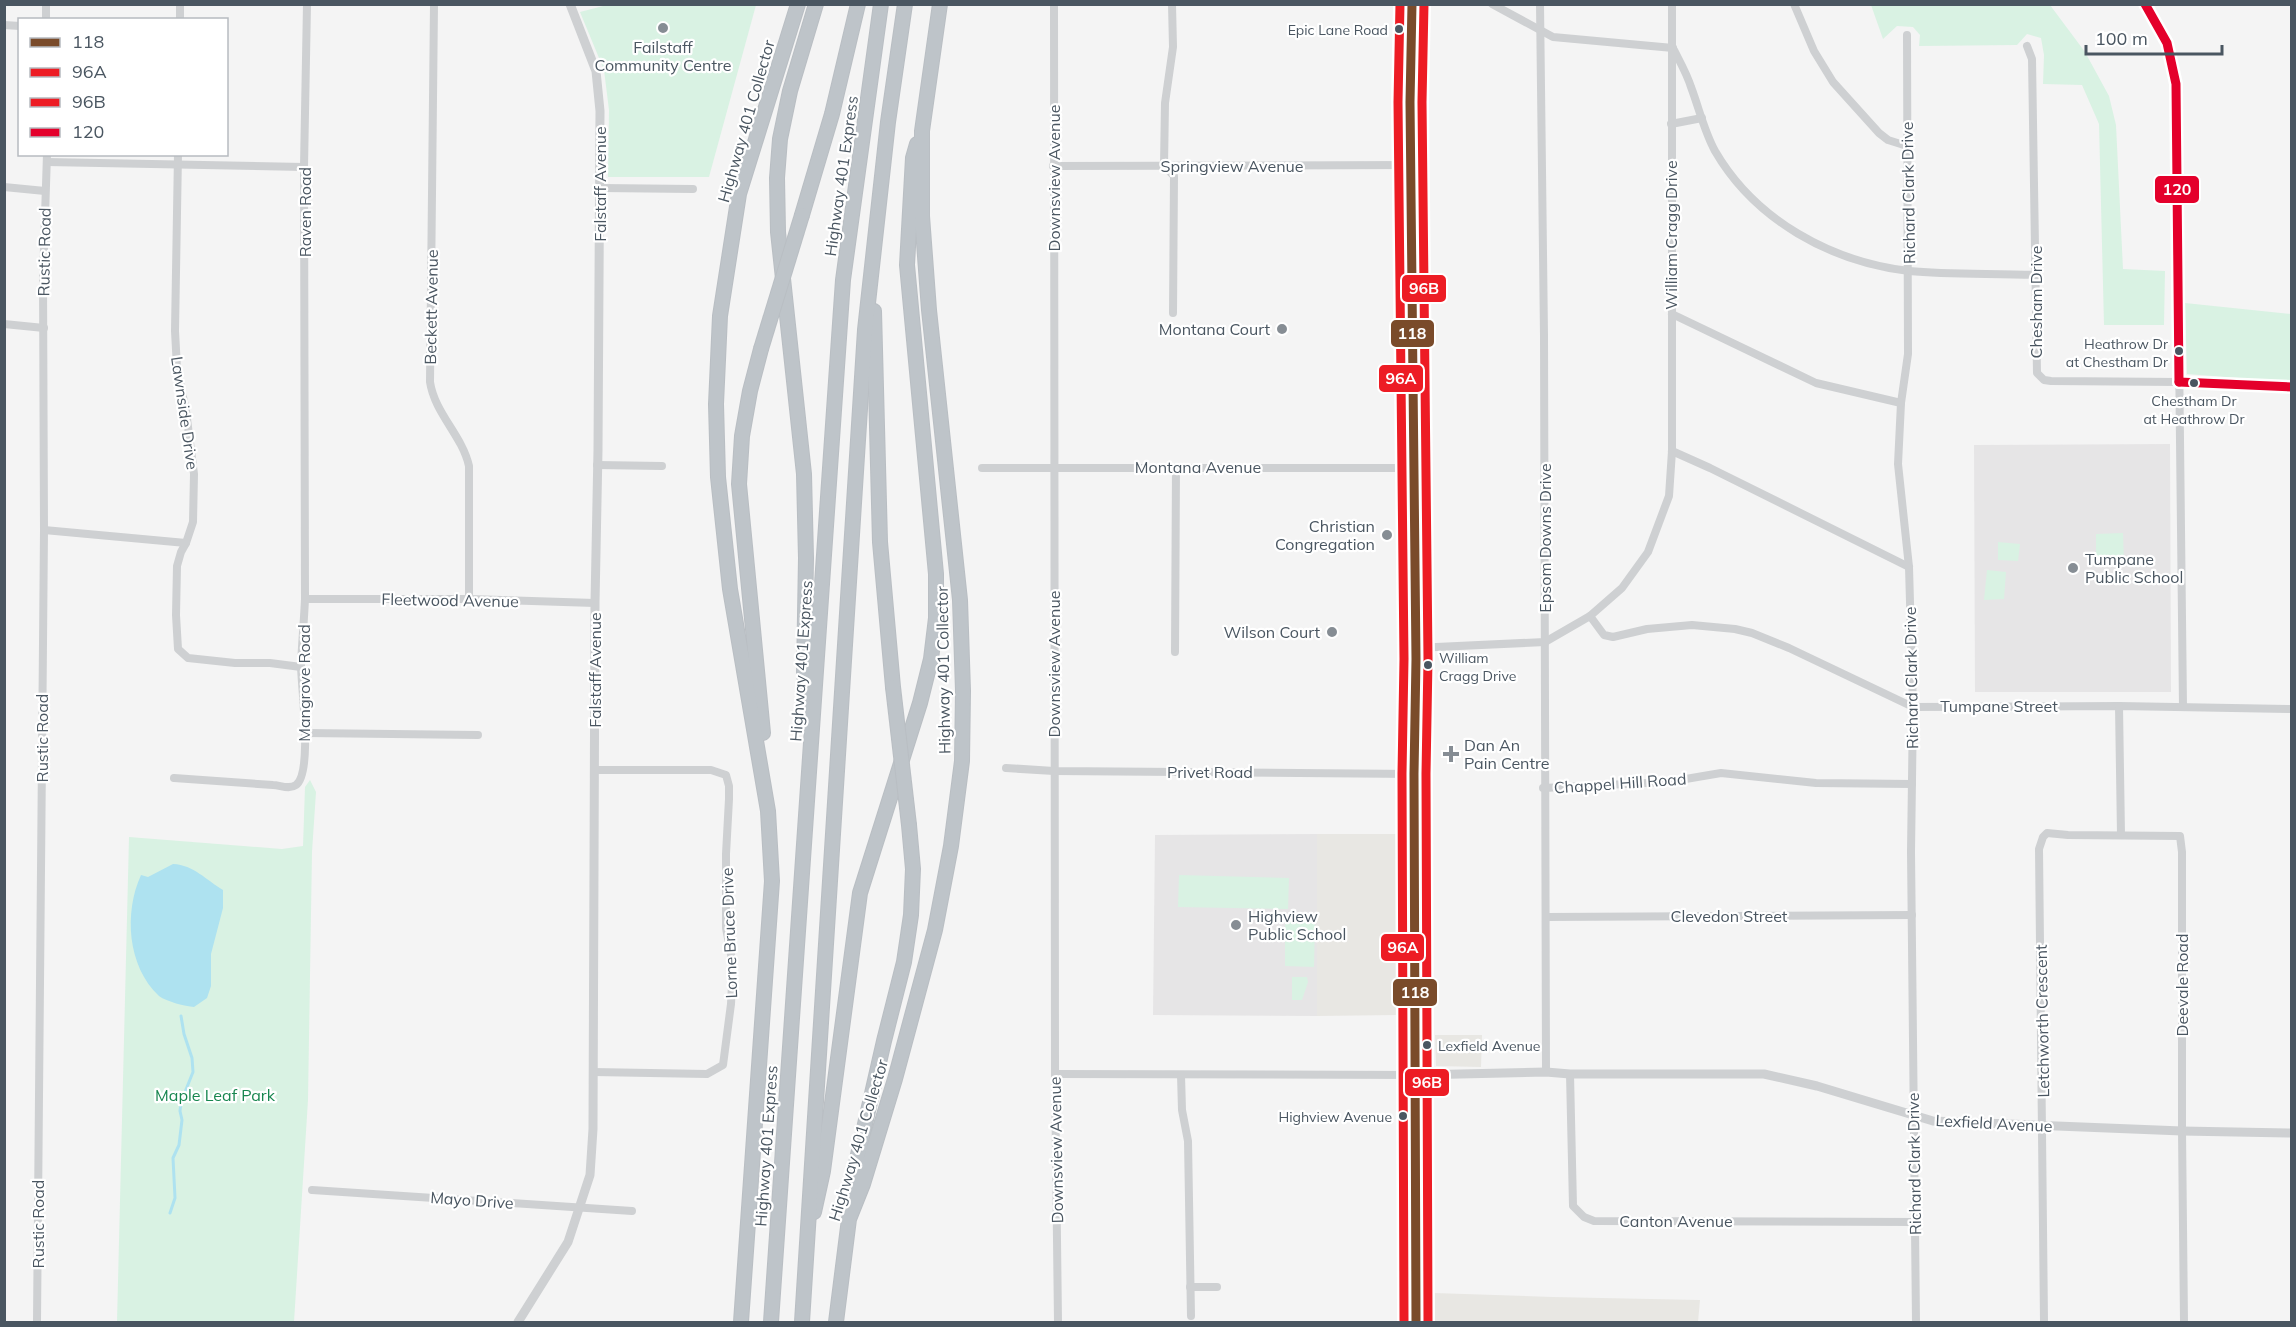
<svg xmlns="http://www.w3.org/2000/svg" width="2296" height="1327" viewBox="0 0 2296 1327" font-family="Mulish,sans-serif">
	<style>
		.commercial { fill: #e8e7e3 }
		.education { fill: #e6e5e6 }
		.green { fill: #d9f2e3 }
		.water { fill: #aee2f0 }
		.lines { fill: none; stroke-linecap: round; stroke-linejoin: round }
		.stream { stroke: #aee2f0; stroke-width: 3 }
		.motorway-casing { stroke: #b9bec3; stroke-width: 16 }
		.minor { stroke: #ced0d2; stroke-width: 8 }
		.tertiary { stroke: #ced0d2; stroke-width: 9 }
		.secondary { stroke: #ced0d4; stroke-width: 10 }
		.motorway { stroke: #bec4c9; stroke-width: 14 }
		.motorway-bridge-casing { stroke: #b9bec3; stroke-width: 16; stroke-linecap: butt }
		.motorway-bridge { stroke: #bec4c9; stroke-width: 14 }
		.bus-1-casing { stroke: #fff; stroke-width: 14 }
		.bus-2-casing { stroke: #fff; stroke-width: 14 }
		.bus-3-casing { stroke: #fff; stroke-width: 14 }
		.bus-4-casing { stroke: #fff; stroke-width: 14 }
		.bus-1 { stroke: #7a4b2a; stroke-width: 9 }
		.bus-2 { stroke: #ed1c24; stroke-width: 9 }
		.bus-3 { stroke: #ed1c24; stroke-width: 9 }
		.bus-4 { stroke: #e4002b; stroke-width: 9 }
		.poi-dot { fill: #868d94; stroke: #fff; stroke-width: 2 }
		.bus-dot { fill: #4a5661; stroke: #fff; stroke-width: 2 }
		.labels { text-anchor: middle; stroke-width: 4.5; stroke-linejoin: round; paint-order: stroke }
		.bus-label { font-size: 14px; fill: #4a5661; stroke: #fff; text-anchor: end }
		.poi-label { font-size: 16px; fill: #4a5661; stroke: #fff; text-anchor: end }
		.street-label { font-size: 16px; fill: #4a5661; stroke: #fff }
		.park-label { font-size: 16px; fill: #17864f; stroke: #fff }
		.line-badge { stroke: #fff; stroke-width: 2 }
		.badge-label { font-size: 16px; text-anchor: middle; font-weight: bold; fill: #fff }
	</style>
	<rect width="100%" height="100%" fill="#f4f4f4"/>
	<g class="commercial">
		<path d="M1317,834H1397V1015L1317,1016Z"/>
		<path d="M1435,1035H1482L1481,1067L1436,1066Z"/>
		<path d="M1434,1293L1553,1297L1700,1300L1698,1322H1435Z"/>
	</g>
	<g class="education">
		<path d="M2170,444L2171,692H1975L1974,445Z"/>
		<path d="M1317,834V1016L1153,1015L1155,835Z"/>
	</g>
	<g class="green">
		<path d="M607,5H756L709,177H608L609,110L604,70L580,12Z"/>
		<path d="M1871,5H2050L2085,52L2109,96L2116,125L2123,269L2165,271L2164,325H2104L2099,124L2082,85L2043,84L2044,55L2041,38L2027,34L2017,45L1919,46L1920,35L1913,27L1897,26L1883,39Z"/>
		<path d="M2185,303L2291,314V382L2187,374Z"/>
		<path d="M2123,533L2124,563H2096V534Z"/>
		<path d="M1998,542L2020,544L2018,561L1998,560Z"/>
		<path d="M1987,570L2006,572L2004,599L1984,600Z"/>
		<path d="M310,780L316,792L312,852L308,1100L294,1322H117L129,837L282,849L303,846L305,787Z"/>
		<path d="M1179,875L1289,878L1288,909L1178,907Z"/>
		<path d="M1285,921H1315L1314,967L1285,966Z"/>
		<path d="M1292,977H1307L1308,982L1302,1000H1292Z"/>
	</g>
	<path class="water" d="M173,864C194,865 206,880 223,890V908L211,954V986L207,998L194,1007C185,1006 167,1002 159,996C127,966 124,912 141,875L148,877Z"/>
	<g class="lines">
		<path class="stream" d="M170,1213L175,1198L173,1158L179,1145L182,1120L180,1111L181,1102L193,1072L192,1058L184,1034L181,1016"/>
		<g class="motorway-casing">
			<g id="motorway">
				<path d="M802,215L832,114L858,4"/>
				<path d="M874,311L880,542L893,687"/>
				<path d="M761,349L750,391L742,436L739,484L763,733"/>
				<path d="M808,703L804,673L806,558L804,474L778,232L777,178L780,139L790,91L816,4"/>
				<path d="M852,1203V1181L884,1041L904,962L911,915L913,869L909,825"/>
				<path d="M814,1212L823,1171L860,893L920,703L931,659L936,618V574L907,265L913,158L917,144"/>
				<path d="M741,1322L772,881L768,811L730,589L718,477L716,404L720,316L739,194L798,4"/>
				<path d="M771,1322L843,280L881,4"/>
				<path d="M802,1322L865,330L888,122L905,4"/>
				<path d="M836,1322L849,1219L863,1184L895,1079L935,930L951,846L962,761L963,691L960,600L929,310L922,216V131L940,4"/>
			</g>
		</g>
		<g class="minor">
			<path d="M434,4L430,382C435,414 462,435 469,466V599"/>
			<path d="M1054,4L1055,1074L1058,1322"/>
			<path d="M1492,4L1553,37L1673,48"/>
			<path d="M1540,4L1544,336L1546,1072"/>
			<path d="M1794,4L1814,51L1833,82L1879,133L1888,140L1907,146"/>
			<path d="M2145,4L2167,43L2176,84L2183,707"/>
			<path d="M46,20V4"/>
			<path d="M180,20V4"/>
			<path d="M4,25L20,26"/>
			<path d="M1907,35L1908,354L1901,403L1898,464L1909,567L1913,707L1911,852L1916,1322"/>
			<path d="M2027,46L2032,59L2037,373L2044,380L2051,381L2179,382L2292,387"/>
			<path d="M1674,50C1680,62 1687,74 1691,87C1699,108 1704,131 1715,151C1755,220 1831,262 1909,271C1951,275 1995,273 2037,275"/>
			<path d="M1671,124L1702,118"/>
			<path d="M178,154L175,331L177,368L186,411L194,474L193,522L186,543L181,552L177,566L176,615L178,649L188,658L235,663H270L301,667"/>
			<path d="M47,162L304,167"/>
			<path d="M1053,166L1411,165"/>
			<path d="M1164,166L1165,103L1173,47L1172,4"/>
			<path d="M1164,166L1174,176L1173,313"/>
			<path d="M4,187L45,191"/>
			<path d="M601,188L693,189"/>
			<path d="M1672,314L1816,383L1901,403"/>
			<path d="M4,324L44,328"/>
			<path d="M1672,451L1710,468L1909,567"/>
			<path d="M597,465L662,466"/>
			<path d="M982,468H1413"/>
			<path d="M44,530L186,543"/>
			<path d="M305,599H469L595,603"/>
			<path d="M1590,616L1604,635L1613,637L1647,629L1692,625L1735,629L1752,633L1789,648L1913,707L2119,706L2292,709"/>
			<path d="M1415,648L1545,642L1590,616L1622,588L1648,552L1669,496L1672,451V4"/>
			<path d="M1175,652L1176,467"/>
			<path d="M2119,706L2121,835"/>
			<path d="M306,733L478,735"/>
			<path d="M1006,768L1054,771L1414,774"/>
			<path d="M174,778L273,785C280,785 289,790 296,785C313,773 301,685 301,665C302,643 304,621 305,599L304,167L307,4"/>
			<path d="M1543,788L1668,782L1721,773L1816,783L1912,784"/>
			<path d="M1546,917L1912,915"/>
			<path d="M593,1072L707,1074L723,1065L731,1004L733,965L726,928V854L729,799V786L726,775L711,770H595"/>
			<path d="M1055,1074L1416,1075"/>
			<path d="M1570,1074L1573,1206L1584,1217L1594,1221L1916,1222"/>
			<path d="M1181,1075L1182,1110L1188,1141L1191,1316"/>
			<path d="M312,1190L632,1211"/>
			<path d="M1190,1287H1217"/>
			<path d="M37,1322L44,530L43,279L47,154"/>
			<path d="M2044,1322L2039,849L2043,837L2047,833L2068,835L2180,836L2182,852V1131L2184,1322"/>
		</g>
		<g class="tertiary">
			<path d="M1416,1075L1546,1072L1570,1074H1764L1817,1086L1933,1121L2182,1131L2292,1133"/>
			<path d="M518,1322L568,1242L590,1175L593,1129L595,603L598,450L600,111L596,71L570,4"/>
		</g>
		<path class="secondary" d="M1412,4L1410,102L1416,659L1414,774L1416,1322"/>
		<use href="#motorway" class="motorway"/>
		<g class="motorway-bridge-casing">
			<g id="motorway-bridge">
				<path d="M761,349L802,215"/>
				<path d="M893,687L909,825"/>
			</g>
		</g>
		<use href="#motorway-bridge" class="motorway-bridge"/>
		<g class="bus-1-casing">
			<path id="bus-1" d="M1412,4L1410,102L1416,659L1414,774L1416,1322"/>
		</g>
		<g class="bus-2-casing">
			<path id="bus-2" d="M1400,4L1398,102L1404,659L1402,774L1404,1322"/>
		</g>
		<g class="bus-3-casing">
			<path id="bus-3" d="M1424,4L1422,102L1428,659L1426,774L1428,1322"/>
		</g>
		<g class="bus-4-casing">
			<g id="bus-4">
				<path d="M2145,4L2167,43L2176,84L2179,382"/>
				<path d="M2179,382L2292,387"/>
			</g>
		</g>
		<use href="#bus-1" class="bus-1"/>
		<use href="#bus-2" class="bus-2"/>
		<use href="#bus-3" class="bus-3"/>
		<use href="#bus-4" class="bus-4"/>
	</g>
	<g class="poi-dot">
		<circle cx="663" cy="28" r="6"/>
		<circle cx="1282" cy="329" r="6"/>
		<circle cx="1387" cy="535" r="6"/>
		<circle cx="2073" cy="568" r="6"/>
		<circle cx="1332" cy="632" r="6"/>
		<path d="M1448 745h6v6h6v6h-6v6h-6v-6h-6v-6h6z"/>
		<circle cx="1236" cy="925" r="6"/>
	</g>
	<g class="bus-dot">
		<circle cx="1399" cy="29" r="5"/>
		<circle cx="2179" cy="351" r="5"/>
		<circle cx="2194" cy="383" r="5"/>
		<circle cx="1428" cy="665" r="5"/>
		<circle cx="1427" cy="1045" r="5"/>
		<circle cx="1403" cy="1116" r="5"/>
	</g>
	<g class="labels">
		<g class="bus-label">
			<text x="1388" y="35">Epic Lane Road</text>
			<text x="2168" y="349">Heathrow Dr<tspan x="2168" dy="18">at Chestham Dr</tspan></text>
			<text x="2194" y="406" text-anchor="middle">Chestham Dr<tspan x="2194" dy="18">at Heathrow Dr</tspan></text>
			<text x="1439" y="663" text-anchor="start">William<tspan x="1439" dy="18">Cragg Drive</tspan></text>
			<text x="1438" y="1051" text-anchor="start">Lexfield Avenue</text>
			<text x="1392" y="1122">Highview Avenue</text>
		</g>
		<g class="poi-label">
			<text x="663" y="53" text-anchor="middle">Failstaff<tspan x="663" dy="18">Community Centre</tspan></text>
			<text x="1270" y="335">Montana Court</text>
			<text x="1375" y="532">Christian<tspan x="1375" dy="18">Congregation</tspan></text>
			<text x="2085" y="565" text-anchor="start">Tumpane<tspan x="2085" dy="18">Public School</tspan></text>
			<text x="1320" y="638">Wilson Court</text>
			<text x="1464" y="751" text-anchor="start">Dan An<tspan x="1464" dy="18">Pain Centre</tspan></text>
			<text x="1248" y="922" text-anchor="start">Highview<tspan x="1248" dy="18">Public School</tspan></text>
		</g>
		<g class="street-label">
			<text transform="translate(746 121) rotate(-74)" y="6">Highway 401 Collector</text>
			<text x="1232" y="172">Springview Avenue</text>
			<text transform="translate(841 176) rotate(-82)" y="6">Highway 401 Express</text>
			<text transform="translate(1054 178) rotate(-90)" y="6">Downsview Avenue</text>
			<text transform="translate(600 184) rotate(-90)" y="6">Falstaff Avenue</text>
			<text transform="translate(1908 193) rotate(-91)" y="6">Richard Clark Drive</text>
			<text transform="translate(305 212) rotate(-90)" y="6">Raven Road</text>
			<text transform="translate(1671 235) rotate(-90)" y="6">William Cragg Drive</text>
			<text transform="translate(44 252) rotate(-89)" y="6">Rustic Road</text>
			<text transform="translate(2036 302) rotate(-90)" y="6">Chesham Drive</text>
			<text transform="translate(431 307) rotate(-89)" y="6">Beckett Avenue</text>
			<text transform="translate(185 413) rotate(82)" y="6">Lawnside Drive</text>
			<text x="1198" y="473">Montana Avenue</text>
			<text transform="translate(1545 538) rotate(-90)" y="6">Epsom Downs Drive</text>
			<text transform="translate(450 600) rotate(1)" y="6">Fleetwood Avenue</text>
			<text transform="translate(801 661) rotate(-86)" y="6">Highway 401 Express</text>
			<text transform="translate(1054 664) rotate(-90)" y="6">Downsview Avenue</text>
			<text transform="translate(595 670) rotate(-90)" y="6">Falstaff Avenue</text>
			<text transform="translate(943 670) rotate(-91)" y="6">Highway 401 Collector</text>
			<text transform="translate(1911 678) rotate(-91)" y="6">Richard Clark Drive</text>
			<text transform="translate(304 683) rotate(-90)" y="6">Mangrove Road</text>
			<text x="1999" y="712">Tumpane Street</text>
			<text transform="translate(42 738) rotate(-90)" y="6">Rustic Road</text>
			<text x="1210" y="778">Privet Road</text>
			<text transform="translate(1620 783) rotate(-4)" y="6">Chappel Hill Road</text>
			<text x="1729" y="922">Clevedon Street</text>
			<text transform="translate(729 933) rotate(-92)" y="6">Lorne Bruce Drive</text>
			<text transform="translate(2182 985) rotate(-90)" y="6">Deevale Road</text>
			<text transform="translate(2042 1021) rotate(-91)" y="6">Letchworth Crescent</text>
			<text transform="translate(1994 1123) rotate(3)" y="6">Lexfield Avenue</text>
			<text transform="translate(858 1140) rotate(-73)" y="6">Highway 401 Collector</text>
			<text transform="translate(766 1146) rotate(-86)" y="6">Highway 401 Express</text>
			<text transform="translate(1056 1150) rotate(-91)" y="6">Downsview Avenue</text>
			<text transform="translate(1914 1164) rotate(-91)" y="6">Richard Clark Drive</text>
			<text transform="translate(472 1200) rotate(4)" y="6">Mayo Drive</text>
			<text x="1676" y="1227">Canton Avenue</text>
			<text transform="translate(38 1224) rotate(-90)" y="6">Rustic Road</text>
		</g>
		<g class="park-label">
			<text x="215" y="1101">Maple Leaf Park</text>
		</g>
	</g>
	<g class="line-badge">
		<rect x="2154" y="175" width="46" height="29" rx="6" fill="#e4002b"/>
		<rect x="1401" y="274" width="46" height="29" rx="6" fill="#ed1c24"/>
		<rect x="1390" y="319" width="45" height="29" rx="6" fill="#7a4b2a"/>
		<rect x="1378" y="364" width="46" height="29" rx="6" fill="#ed1c24"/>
		<rect x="1380" y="933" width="45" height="29" rx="6" fill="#ed1c24"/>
		<rect x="1392" y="978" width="46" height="29" rx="6" fill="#7a4b2a"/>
		<rect x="1404" y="1068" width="46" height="29" rx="6" fill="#ed1c24"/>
	</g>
	<g class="badge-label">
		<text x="2177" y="195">120</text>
		<text x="1424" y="294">96B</text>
		<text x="1412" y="339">118</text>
		<text x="1401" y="384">96A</text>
		<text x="1403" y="953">96A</text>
		<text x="1415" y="998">118</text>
		<text x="1427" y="1088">96B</text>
	</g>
	<rect width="2296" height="1327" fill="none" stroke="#4a5661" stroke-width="12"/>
	<rect x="18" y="18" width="210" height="138" fill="#ffffff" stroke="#b7bbc0" stroke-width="1.5"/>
	<rect x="30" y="38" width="30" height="9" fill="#7a4b2a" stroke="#b7bbc0" stroke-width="1.5"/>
	<text x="72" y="48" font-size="18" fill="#4a5661">118</text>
	<rect x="30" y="68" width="30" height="9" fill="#ed1c24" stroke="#b7bbc0" stroke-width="1.5"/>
	<text x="72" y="78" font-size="18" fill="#4a5661">96A</text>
	<rect x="30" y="98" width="30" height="9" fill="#ed1c24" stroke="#b7bbc0" stroke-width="1.5"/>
	<text x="72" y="108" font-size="18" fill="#4a5661">96B</text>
	<rect x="30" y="128" width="30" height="9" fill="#e4002b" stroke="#b7bbc0" stroke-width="1.5"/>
	<text x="72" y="138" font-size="18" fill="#4a5661">120</text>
	<path d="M2086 45v9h136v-9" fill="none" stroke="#4a5661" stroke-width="3"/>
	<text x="2095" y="45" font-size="18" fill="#4a5661" stroke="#ffffff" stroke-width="4.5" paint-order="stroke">100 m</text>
</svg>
